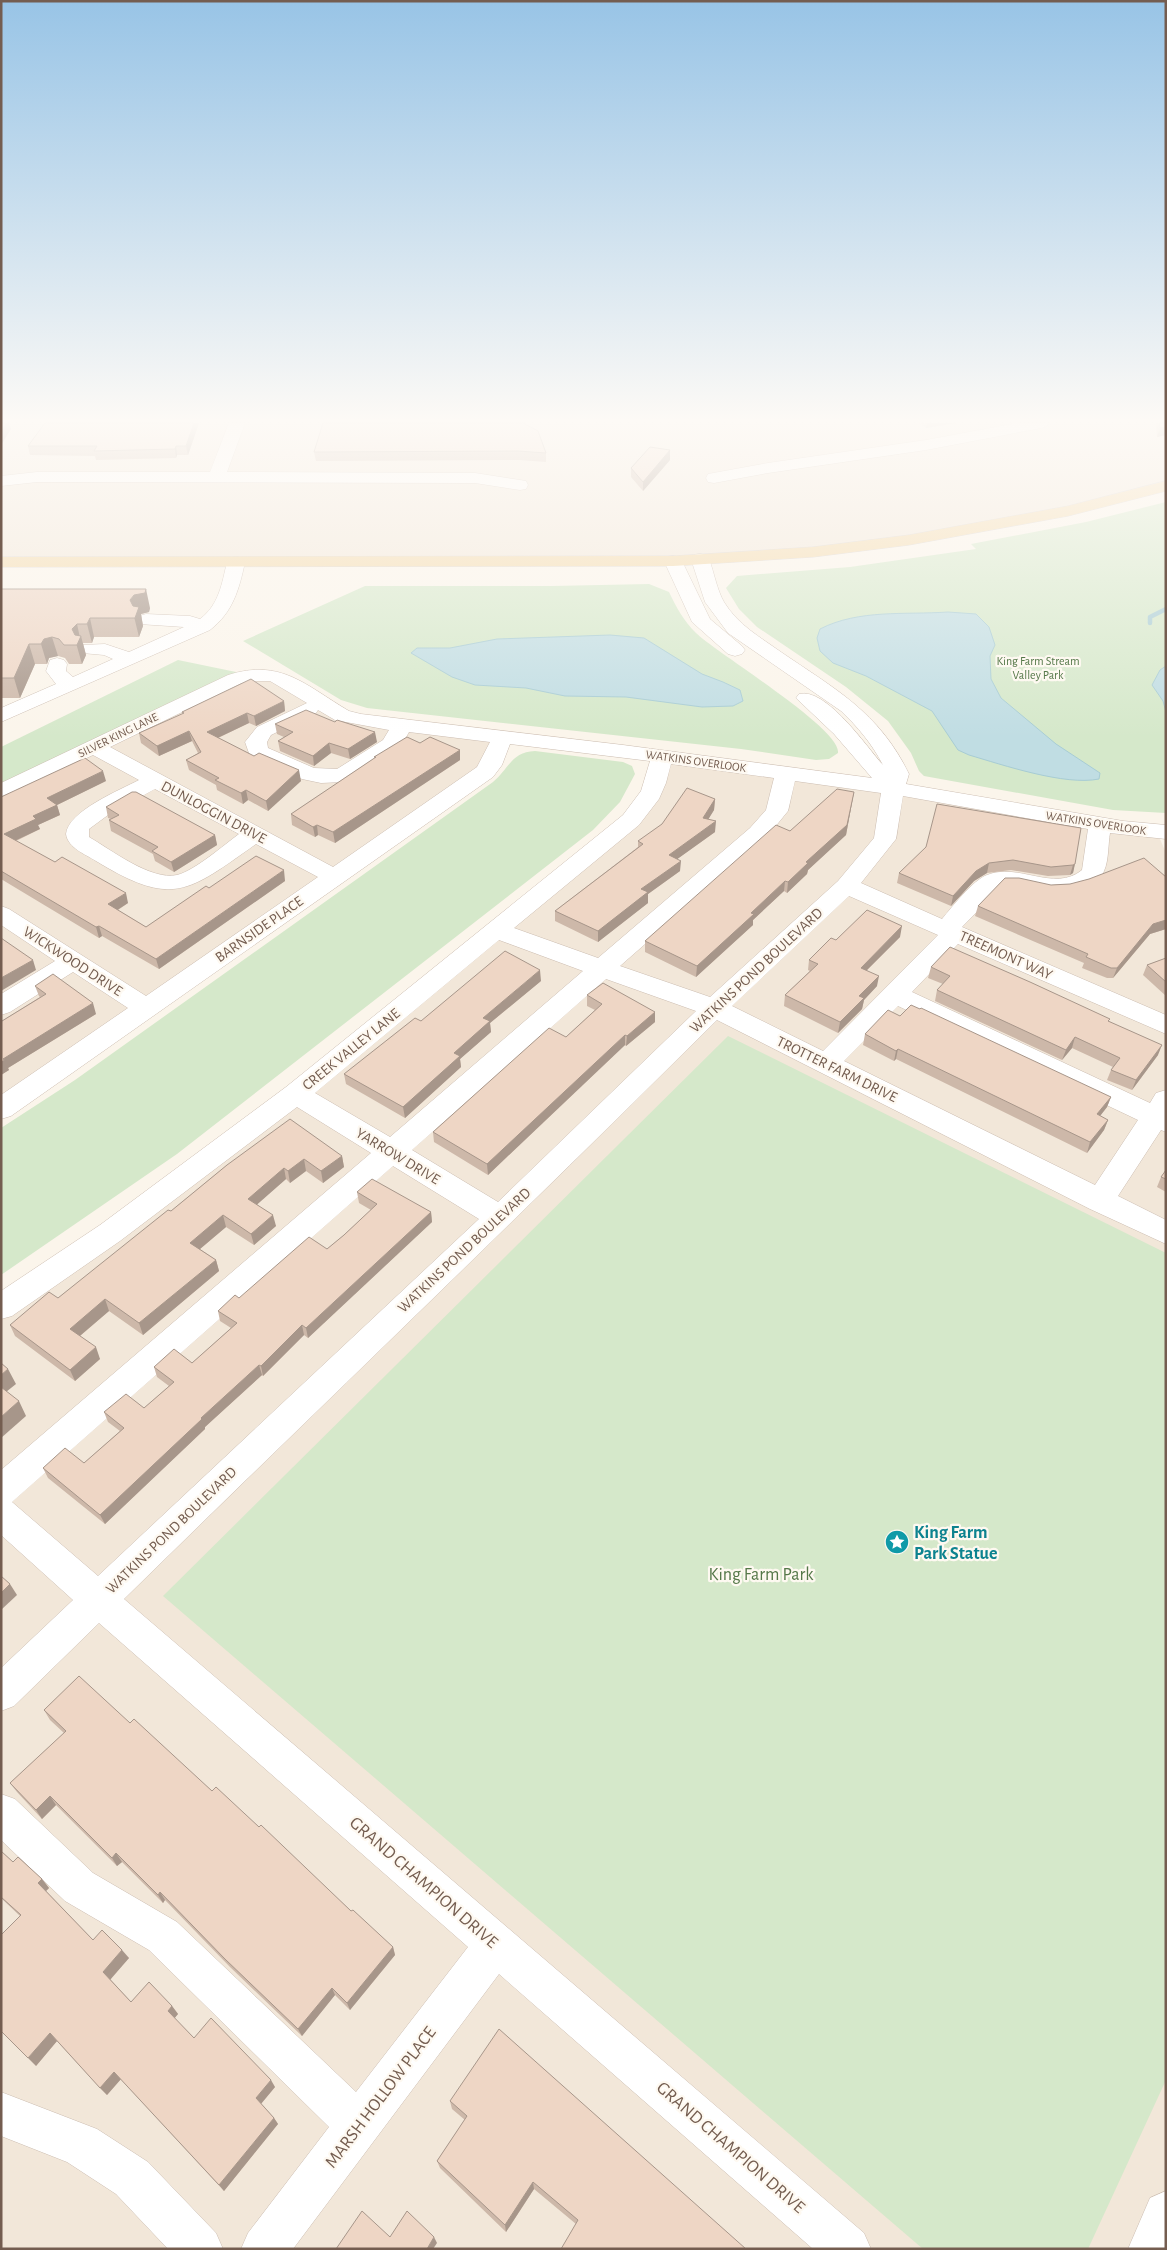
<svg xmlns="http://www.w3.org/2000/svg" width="1167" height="2250" viewBox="0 0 1167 2250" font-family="'Alegreya Sans',sans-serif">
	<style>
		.residential { fill: #f2e7d9 }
		.green { fill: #d5e8ca }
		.water { fill: #c0dde3; stroke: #a7ccd4 }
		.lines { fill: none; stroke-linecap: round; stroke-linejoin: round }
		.stream { stroke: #a7ccd4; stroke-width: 4.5 }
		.minor-casing { stroke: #ccbdb1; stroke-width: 1 }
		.major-casing { stroke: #d8d2ce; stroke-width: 1 }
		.minor { fill: #fff; fill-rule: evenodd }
		.major { fill: #f3d9aa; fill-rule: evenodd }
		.wall { fill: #cdb8a9 }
		.shaded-wall { fill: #a7968a }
		.building { fill: #eed6c5; stroke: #a7968a }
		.labels { text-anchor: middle; stroke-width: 4.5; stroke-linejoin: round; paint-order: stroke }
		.far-park-label { font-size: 12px; fill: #557849; stroke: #fef9f1 }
		.far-street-label { font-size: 12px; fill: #745d50; stroke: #fef9f1 }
		.street-label { font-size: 15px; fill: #745d50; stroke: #fef9f1 }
		.near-culture-label { font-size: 18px; font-weight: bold; fill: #0d838f; stroke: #fef9f1; text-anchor: start }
		.near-park-label { font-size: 18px; fill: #557849; stroke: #fef9f1 }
		.near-street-label { font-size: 18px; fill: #745d50; stroke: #fef9f1 }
	</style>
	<rect width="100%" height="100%" fill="#fbf5eb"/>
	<g class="residential">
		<path d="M1,423H1166V486L909,540L673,561L1,562Z"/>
		<path d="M266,674L342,716L502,738L491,765L1,1109V791L235,679Z"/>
		<path d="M662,756L1157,832L1166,853V2249H1V1307L631,820Z"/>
	</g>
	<g class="green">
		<path d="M1166,502V813L1113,810L924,776L919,771L911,753L888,721L846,687L757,627L739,609L726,588L737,576L850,567L976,549L971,544L1086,522Z"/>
		<path d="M649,584L669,592C676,607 684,621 696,633C718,654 842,729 838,753L829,759L816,760L741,749L367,708L341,700L243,641L365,586H552Z"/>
		<path d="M178,660L236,672L235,679L1,791V747Z"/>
		<path d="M535,751L623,762L632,766L635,774L620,802L593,830L177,1154L1,1275V1128L75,1080L493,782C509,769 511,752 535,751Z"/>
		<path d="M728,1036L1166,1253V2080L1088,2249H923L163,1596Z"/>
	</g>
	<g class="water">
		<path d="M948,612L976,614L989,627L995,645L990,656L991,679L1001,698L1056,744L1100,773L1099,779C1065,786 1003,765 969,755L958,750L932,711L866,676L833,663L820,651L817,638L820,629C859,609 905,615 948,612Z"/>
		<path d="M610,635L644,638L702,674L723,682L740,690L743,701L733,706L702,707L626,697L565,696L526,688L475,685L452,677L411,653L417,648H450L497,639Z"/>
		<path d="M1166,666V712L1163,701L1152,685L1160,670Z"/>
	</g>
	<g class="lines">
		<path class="stream" d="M1150,623V617L1166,609"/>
		<g class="minor-casing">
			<g id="minor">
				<path d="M229,423H245L227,472L475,473L520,480L526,481L528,485L526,489L520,490L475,483L37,482L1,486V476L37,472H210Z"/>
				<path d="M1018,423H1049L1047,426L1041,428L926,450L768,473L714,483L708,482L706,478L708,474L768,463L926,440Z"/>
				<path d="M700,554L706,555L709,559C714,572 717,590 724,602C738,625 760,637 781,652C835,689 879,712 909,774L906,784L1123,821L1166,825V839L1110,833C1108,844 1109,860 1104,871C1096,892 1060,895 1041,892C1028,889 1016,884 1002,886L962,927L1166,1015V1034L958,944L912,992L1150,1103L1156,1093L1166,1090V1132L1161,1130L1118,1196L1166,1220V1244L1090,1209L717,1020C521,1215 321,1406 124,1599L864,2233L871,2249H813L499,1974L293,2249H241L248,2233L329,2127L149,1950L65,1901L1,1840V1794L15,1799L93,1873L177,1922L356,2092L468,1947L99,1623L14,1706L1,1711V1668L73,1600L1,1535V1470L371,1153L297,1107L120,1241L12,1316L1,1319V1291L100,1225L286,1087L623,815L641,791L650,761L510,744L502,765L493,777L11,1116L1,1119V1095L128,1008L73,972L10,1012L1,1015V994L55,961L1,925V906L9,909L146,996L318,877L256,844C188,892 173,908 96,861C85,854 68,848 66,834C68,811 120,790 139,780L93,755L1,798V783L228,675C281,658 305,685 349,711L361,714L623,745L872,778L834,734L796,698L799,694C826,687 866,746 883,765C872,744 858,727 841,711L728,633L705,602L691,559L694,555ZM255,681H270L307,703L257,727L245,742L250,756L302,779L321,783L343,782L351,780L399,750L409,732L490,742L477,767L333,867L110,747L242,683ZM318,710L335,720L389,730L383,740L337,769L314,768L268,748L267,742L271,735L316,713ZM671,764L774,778L766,810L750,828L598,958L514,928L639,825L659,799L666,783ZM795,781L881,793L874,838L838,881L710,997L620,966L766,838L788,811ZM155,789L239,834C224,845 194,871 177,875C151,881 110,849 89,837V829L108,815ZM903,796L1088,829L1082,870C1054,893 1018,862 987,875C972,881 953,906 942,919L861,883L896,839ZM849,896L938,935L823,1051L732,1006ZM499,940L583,971L390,1137L315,1093ZM606,979L696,1011L498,1202L412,1150ZM898,1006L1138,1120L1095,1185L844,1061ZM393,1166L479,1219L98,1576L12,1502Z"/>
				<path d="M673,556L679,557L682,561L710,619L742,646L745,650L742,654L735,656L728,654L692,622L664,561L667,557Z"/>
				<path d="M236,557L242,558L245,562C239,590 233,612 210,630L1,722V708L56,684L46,671L50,660L57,658L64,660L67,664L66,671L73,677L113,659L104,655L82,653L79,649L82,645L105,644L129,652L184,627L139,624L136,620L139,616L146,614L190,616L200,619C219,605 222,583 227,562L230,558Z"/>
				<path d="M1,2092L97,2129L148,2162L216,2233L223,2249H168L116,2194L67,2162L1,2136Z"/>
				<path d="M1166,2191V2249H1128L1150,2198Z"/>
			</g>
		</g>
		<g class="major-casing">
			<path id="major" d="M1166,481V491L1068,516L909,545L813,557L673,566L1,567V557L673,556L813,547L909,535L1068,506Z"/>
		</g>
		<use href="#minor" class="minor"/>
		<use href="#major" class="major"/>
	</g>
	<g class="wall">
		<path d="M199,423L188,455H177L176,458L96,460L95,456L30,455L28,446Z"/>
		<path d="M323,423L546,453V462L519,460L316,461L314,452Z"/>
		<path d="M919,423H956L926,428Z"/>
		<path d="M1156,423H1166V435L1157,437Z"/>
		<path d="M670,450V460L643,491L631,477V468Z"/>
		<path d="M1,589L150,608L149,612L141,614L143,626L139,637H94L92,643H83L86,655L82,664H69L65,658L58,656L49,658L47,664H35L20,698H1Z"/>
		<path d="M284,701L285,711L256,726L249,723L218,738L301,781L268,811L248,800L243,804L217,790L216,785L189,770L186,760L198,753L192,741L159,756L141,743L139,733L183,714L182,712Z"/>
		<path d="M275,724L377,742L350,759L331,753L314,766L280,751L278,741L284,737L277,734Z"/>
		<path d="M420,743L460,750V760L335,843L318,835L315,837L292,825L291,814L375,758L374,757Z"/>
		<path d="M106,781L57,805L60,815L38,825L40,829L16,841L128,903L118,910L146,927L209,888L285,881L159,969L102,936L99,938L1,879V797Z"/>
		<path d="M854,792L846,835L808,870L807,874L787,893L784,891L753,920V925L696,977L645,952V941L790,831Z"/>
		<path d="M715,799L714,810L708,819L715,832L677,859L680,871L648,894V903L598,942L555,921V911L638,847V841Z"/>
		<path d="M106,807L215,835L217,845L174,872L155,861L153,854L111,831L109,820L111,819L108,818Z"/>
		<path d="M1081,828L1073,873L1070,875L1048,876L1011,870L987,873L974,881L951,906L897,883L899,873Z"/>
		<path d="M1166,877V929L1150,934L1113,978H1107L1082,968L1084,963L975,916L978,906L1051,885L1070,884Z"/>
		<path d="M900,937L867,970L877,986L864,1000L862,1009L838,1033L784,1006L785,995L810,971L808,970L809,960L836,940Z"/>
		<path d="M1166,958V996L1143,975L1147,965Z"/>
		<path d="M931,967L1109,1021L1158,1055L1132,1090L1107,1080L1111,1070L1113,1067L1072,1048L1062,1060L935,1001L937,990L943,984L928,978Z"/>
		<path d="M541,981L490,1023L491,1032L460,1059L461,1067L405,1118L346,1084L344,1074L421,1021Z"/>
		<path d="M35,986L96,1014L8,1068L9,1070L1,1075V1020L2,1021L40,997L39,996Z"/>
		<path d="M587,995L655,1012V1022L626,1046L625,1045L488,1175L434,1142L433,1132L566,1037L595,1010L587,1006Z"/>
		<path d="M900,1016L1111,1097L1107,1107L1100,1116L1108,1120L1104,1130L1087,1153L896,1059L894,1061L863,1045L865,1034Z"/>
		<path d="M342,1156L344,1167L323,1183L306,1171L290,1183L286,1179L257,1204L276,1226L254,1245L226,1227L200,1249L216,1260L219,1271L143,1335L109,1311L80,1336L100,1359L75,1381L15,1336L10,1325L58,1298L171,1211L227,1165Z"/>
		<path d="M1166,1170V1192L1157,1187L1161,1177Z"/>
		<path d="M357,1192L431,1212L432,1222L308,1338L304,1335L263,1376L262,1375L205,1427V1429L105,1524L48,1478L43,1468L84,1463L120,1431L108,1422L104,1412L144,1408L169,1386L157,1377L154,1367L192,1363L231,1328L220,1321L218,1311L327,1249L344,1235L371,1210L359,1203Z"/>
		<path d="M44,1710L130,1723L212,1791L259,1827L351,1911L393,1947L395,1955L350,2010L335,1995L302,2036L230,1967L165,1900L163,1903L122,1862L117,1866L56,1805L42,1819L17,1792L10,1783L64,1733L50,1720Z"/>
		<path d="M1,1851L13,1862L42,1879L49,1888L46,1891L93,1940L129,1958L110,1979L131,2002L172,2006L178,2014L174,2018L194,2038L275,2087L261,2104L274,2118L278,2124L224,2191L121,2079L107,2095L57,2041L36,2066L20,1916L1,1898Z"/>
		<path d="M450,2101L746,2249L576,2224L534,2189L506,2232L440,2168L437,2161L465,2120L452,2109Z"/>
	</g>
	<g class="shaded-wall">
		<path d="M6,423H9L11,429L1,445V432Z"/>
		<path d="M194,423H199L188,455L186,446Z"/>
		<path d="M927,423H956L926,428Z"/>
		<path d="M1166,427V435L1157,437L1160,428Z"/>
		<path d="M176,446L177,455L176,458L175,449Z"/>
		<path d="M670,450V460L643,491V482Z"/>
		<path d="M146,589L150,608L149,612L141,614L143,626L139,637L130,600L134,595Z"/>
		<path d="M90,618L94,637L92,643L87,624Z"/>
		<path d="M77,624L80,638L81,636L86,655L82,664L72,629Z"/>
		<path d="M52,637L58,656L49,658L47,664L41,644L44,639Z"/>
		<path d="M29,644L35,664L20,698L14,678Z"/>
		<path d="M284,701L285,711L256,726L254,716Z"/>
		<path d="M247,713L249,723L209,742L207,732Z"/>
		<path d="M189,731L192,741L159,756L157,746Z"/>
		<path d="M375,732L377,742L350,759L348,749Z"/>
		<path d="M329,743L331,753L314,766L313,756Z"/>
		<path d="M460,750V760L335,843L333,832Z"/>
		<path d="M299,770L301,781L268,811L266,801Z"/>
		<path d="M103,771L106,781L57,805L60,815L38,825L40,829L8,844L4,834L33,816L47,798Z"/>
		<path d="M246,790L248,800L243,804L241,793Z"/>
		<path d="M854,792L846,835L808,870L807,874L787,893L788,882L806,862Z"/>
		<path d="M715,799L714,810L703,828V818Z"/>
		<path d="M716,821L715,832L669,865V855Z"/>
		<path d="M317,825L318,835L315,837L313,827Z"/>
		<path d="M215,835L217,845L174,872L171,862Z"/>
		<path d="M681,861L680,871L648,894V903L598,942V931L641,889Z"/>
		<path d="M989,863L987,873L974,881L951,906L953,896L976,871Z"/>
		<path d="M1075,864L1073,873L1070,875L1073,865Z"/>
		<path d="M284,870L285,881L159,969L156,959Z"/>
		<path d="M785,881L784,891L753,920V925L696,977L697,966L751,913Z"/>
		<path d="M126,893L128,903L111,914L108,904Z"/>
		<path d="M1166,920V929L1150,934L1113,978L1117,968L1153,924Z"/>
		<path d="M99,926L102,936L99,938L96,927Z"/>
		<path d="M902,926L900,937L859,978L861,968Z"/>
		<path d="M33,960L36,970L1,991V978Z"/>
		<path d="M540,970L541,981L490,1023L491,1032L460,1059L461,1067L405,1118L403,1107L454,1053L483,1018Z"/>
		<path d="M879,976L877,986L864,1000L862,1009L838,1033L840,1022L859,996Z"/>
		<path d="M93,1003L96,1014L8,1068L9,1070L1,1075V1062L3,1059Z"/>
		<path d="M655,1012V1022L626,1046L627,1036Z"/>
		<path d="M625,1035V1045L488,1175L487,1164Z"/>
		<path d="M1075,1037L1072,1048L1062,1060L1066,1050Z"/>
		<path d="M1162,1045L1158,1055L1132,1090L1136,1080Z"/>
		<path d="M898,1049L896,1059L894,1061L896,1051Z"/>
		<path d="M1111,1097L1107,1107L1093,1125L1097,1114Z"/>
		<path d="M1108,1120L1104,1130L1087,1153L1090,1142Z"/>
		<path d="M342,1156L344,1167L323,1183L321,1171Z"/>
		<path d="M304,1159L306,1171L290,1183L288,1171Z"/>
		<path d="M284,1168L286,1179L251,1210L248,1199Z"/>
		<path d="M431,1212L432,1222L308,1338L306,1328Z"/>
		<path d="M223,1215L226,1227L194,1254L190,1243Z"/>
		<path d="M273,1215L276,1226L254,1245L251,1234Z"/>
		<path d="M216,1260L219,1271L143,1335L139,1323Z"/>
		<path d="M105,1299L109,1311L75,1340L70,1329Z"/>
		<path d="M302,1325L304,1335L263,1376L261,1366Z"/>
		<path d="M96,1347L100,1359L75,1381L70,1370Z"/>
		<path d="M259,1365L262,1375L205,1427V1429L105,1524L100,1515L201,1418Z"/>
		<path d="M8,1369L16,1384L1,1396V1375Z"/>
		<path d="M19,1401L26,1416L1,1438V1417Z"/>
		<path d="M10,1584L17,1595L1,1610V1593Z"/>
		<path d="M50,1796L56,1805L42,1819L36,1810Z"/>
		<path d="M116,1853L122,1862L117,1866L112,1858Z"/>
		<path d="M42,1879L49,1888L45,1892L38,1883Z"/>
		<path d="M160,1892L165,1900L163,1903L158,1895Z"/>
		<path d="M393,1947L395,1955L350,2010L347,2003Z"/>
		<path d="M122,1950L129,1958L110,1980L103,1972Z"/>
		<path d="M332,1988L335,1995L302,2036L298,2029Z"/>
		<path d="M172,2006L178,2014L174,2019L168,2011Z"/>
		<path d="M50,2033L57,2041L36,2066L28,2058Z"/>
		<path d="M114,2072L121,2079L107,2095L100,2088Z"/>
		<path d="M271,2080L275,2087L260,2105L256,2098Z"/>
		<path d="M274,2118L278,2124L224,2191L219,2185Z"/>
		<path d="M533,2182L534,2189L506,2232L505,2225Z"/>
		<path d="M434,2237L437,2243L433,2249H427Z"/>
	</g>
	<g class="building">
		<path d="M1,423H6L1,432Z"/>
		<path d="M45,423H194L186,446H176L175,449L94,451L97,446H28Z"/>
		<path d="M323,423H523L538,431L546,453L518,451L314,452Z"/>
		<path d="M1159,423H1166V427L1160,428Z"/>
		<path d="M650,447L670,450L643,482L631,468Z"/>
		<path d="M1,589H146L145,593L134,595L130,600L133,606L139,607L135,618H90L87,624H77L72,629L75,635L81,636L77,645H64L59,639L52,637L44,639L41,644H29L14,678H1Z"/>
		<path d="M251,679L284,701L254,716L247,713L207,732L254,756L259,753L299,770L266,801L246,790L241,793L215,780L219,778L186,760L201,752L189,731L157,746L139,733L184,713L182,712Z"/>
		<path d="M306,710L335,722L337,720L375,732L348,749L329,743L313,756L278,741L293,732L275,724Z"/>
		<path d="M407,737L420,743L430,737L460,750L333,832L317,825L313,827L291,814L376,757H374Z"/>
		<path d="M85,758L103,771L47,798L57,805L33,816L36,819L4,834L55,862L62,857L126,893L108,904L146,927L206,886L209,888L256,856L284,870L156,959L99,926L96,927L1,871V797Z"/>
		<path d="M687,788L715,799L703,818L716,821L669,855L681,861L641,889L648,892L598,931L555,911L643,844L638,841L662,824Z"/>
		<path d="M837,789L854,792L847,825L806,862L808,863L788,882L785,881L751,913L754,914L697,966L645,941L776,825L790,831Z"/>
		<path d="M132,792H136L215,835L171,862L152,851L158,847L109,820L119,815L106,807Z"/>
		<path d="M937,804L1081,828L1075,864L1073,865L1051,867L1013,860L989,863L976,871L953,896L899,873L926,847Z"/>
		<path d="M1144,858L1166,877V920L1153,924L1117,968H1111L1086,957L1088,954L978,906L1005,878H1019L1051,885L1070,884L1089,879Z"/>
		<path d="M867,910L902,926L861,968L879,976L859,996L864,998L840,1022L785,995L818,964L809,960L831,938L836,940Z"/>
		<path d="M1,938L33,960L1,978Z"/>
		<path d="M950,947L1030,982L1110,1019L1108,1021L1162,1045L1136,1080L1111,1070L1120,1058L1075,1037L1066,1050L937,990L950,976L931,967Z"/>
		<path d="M505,951L540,970L483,1018L490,1021L454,1053L460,1056L403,1107L344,1074L415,1018L421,1021Z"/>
		<path d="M1166,958V982L1147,965Z"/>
		<path d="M53,974L93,1003L3,1059L5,1060L1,1062V1020L2,1021L46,994L35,986Z"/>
		<path d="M603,983L655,1012L627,1036L625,1035L487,1164L433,1132L549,1028L566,1037L602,1004L587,995Z"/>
		<path d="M911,1005L920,1009L921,1008L1111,1097L1097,1114L1108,1120L1090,1142L898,1049L896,1051L865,1034L888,1010L900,1016Z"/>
		<path d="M290,1119L342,1156L321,1171L304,1159L288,1171L284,1168L248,1199L273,1215L251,1234L223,1215L190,1243L216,1260L139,1323L105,1299L70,1329L96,1347L70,1370L10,1325L49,1292L58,1298L168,1210L171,1211L227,1165Z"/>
		<path d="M1166,1170V1179L1161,1177Z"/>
		<path d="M372,1179L431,1212L306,1328L302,1325L261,1366L259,1365L201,1418L202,1419L100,1515L43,1468L65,1448L84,1463L124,1428L104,1412L126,1394L144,1408L174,1382L154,1367L174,1349L192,1363L237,1323L218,1311L235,1295L239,1298L309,1237L327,1249L344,1235L377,1204L357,1192Z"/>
		<path d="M1,1363L8,1369L1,1375Z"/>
		<path d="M1,1387L19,1401L1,1417Z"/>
		<path d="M1,1576L10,1584L1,1593Z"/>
		<path d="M79,1676L130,1723L134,1719L212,1791L216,1787L259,1827L261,1825L351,1911L353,1910L393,1947L347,2003L332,1988L298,2029L225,1959L160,1892L158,1895L116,1853L112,1858L50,1796L36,1810L10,1783L66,1731L44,1710Z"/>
		<path d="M1,1851L13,1862L18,1857L42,1879L38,1883L93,1940L102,1930L122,1950L103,1972L131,2002L149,1982L172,2006L168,2011L194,2038L211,2018L271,2080L256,2098L274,2118L219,2185L114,2072L100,2088L50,2033L28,2058L1,2031V1935L21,1915L1,1897Z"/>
		<path d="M499,2029L746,2249H561L578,2220L533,2182L505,2225L437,2161L467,2116L450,2101Z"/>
		<path d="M362,2211L390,2237L407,2211L434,2237L427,2249H336Z"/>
	</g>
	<linearGradient id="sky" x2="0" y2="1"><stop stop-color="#98c4e6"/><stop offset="0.57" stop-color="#fdfaf6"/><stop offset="1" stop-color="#fdfaf6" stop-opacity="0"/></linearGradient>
	<rect width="1167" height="738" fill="url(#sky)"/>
	<defs>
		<g id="sight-disc" transform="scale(1.25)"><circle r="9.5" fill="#0f9aa8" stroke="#fef9f1"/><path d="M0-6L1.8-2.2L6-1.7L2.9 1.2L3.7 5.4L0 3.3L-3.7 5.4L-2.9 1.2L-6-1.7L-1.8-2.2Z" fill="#fff"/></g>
	</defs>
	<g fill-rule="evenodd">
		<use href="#sight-disc" x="897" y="1542"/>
	</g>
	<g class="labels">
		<g class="far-park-label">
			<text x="1038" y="665">King Farm Stream<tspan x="1038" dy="14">Valley Park</tspan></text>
		</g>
		<g class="far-street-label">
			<text transform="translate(118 735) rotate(-26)" y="4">SILVER KING LANE</text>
			<text transform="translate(696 761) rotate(8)" y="4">WATKINS OVERLOOK</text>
			<text transform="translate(1096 823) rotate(9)" y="4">WATKINS OVERLOOK</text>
		</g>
		<g class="street-label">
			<text transform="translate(214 812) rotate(28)" y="5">DUNLOGGIN DRIVE</text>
			<text transform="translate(259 929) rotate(-35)" y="5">BARNSIDE PLACE</text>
			<text transform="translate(1006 955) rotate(24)" y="5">TREEMONT WAY</text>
			<text transform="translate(73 961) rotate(33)" y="5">WICKWOOD DRIVE</text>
			<text transform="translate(756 970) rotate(-43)" y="5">WATKINS POND BOULEVARD</text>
			<text transform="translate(351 1049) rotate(-39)" y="5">CREEK VALLEY LANE</text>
			<text transform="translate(837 1069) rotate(26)" y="5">TROTTER FARM DRIVE</text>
			<text transform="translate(398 1156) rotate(31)" y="5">YARROW DRIVE</text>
			<text transform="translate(464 1250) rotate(-43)" y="5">WATKINS POND BOULEVARD</text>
			<text transform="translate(171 1530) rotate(-44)" y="5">WATKINS POND BOULEVARD</text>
		</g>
		<g class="near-culture-label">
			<text x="914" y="1538">King Farm<tspan x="914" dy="21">Park Statue</tspan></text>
		</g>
		<g class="near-park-label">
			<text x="761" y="1580">King Farm Park</text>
		</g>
		<g class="near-street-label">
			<text transform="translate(424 1882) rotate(41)" y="6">GRAND CHAMPION DRIVE</text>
			<text transform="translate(380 2097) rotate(-53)" y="6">MARSH HOLLOW PLACE</text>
			<text transform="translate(731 2147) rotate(41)" y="6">GRAND CHAMPION DRIVE</text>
		</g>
	</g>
	<rect width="1167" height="2250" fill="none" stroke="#745d50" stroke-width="5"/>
</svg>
